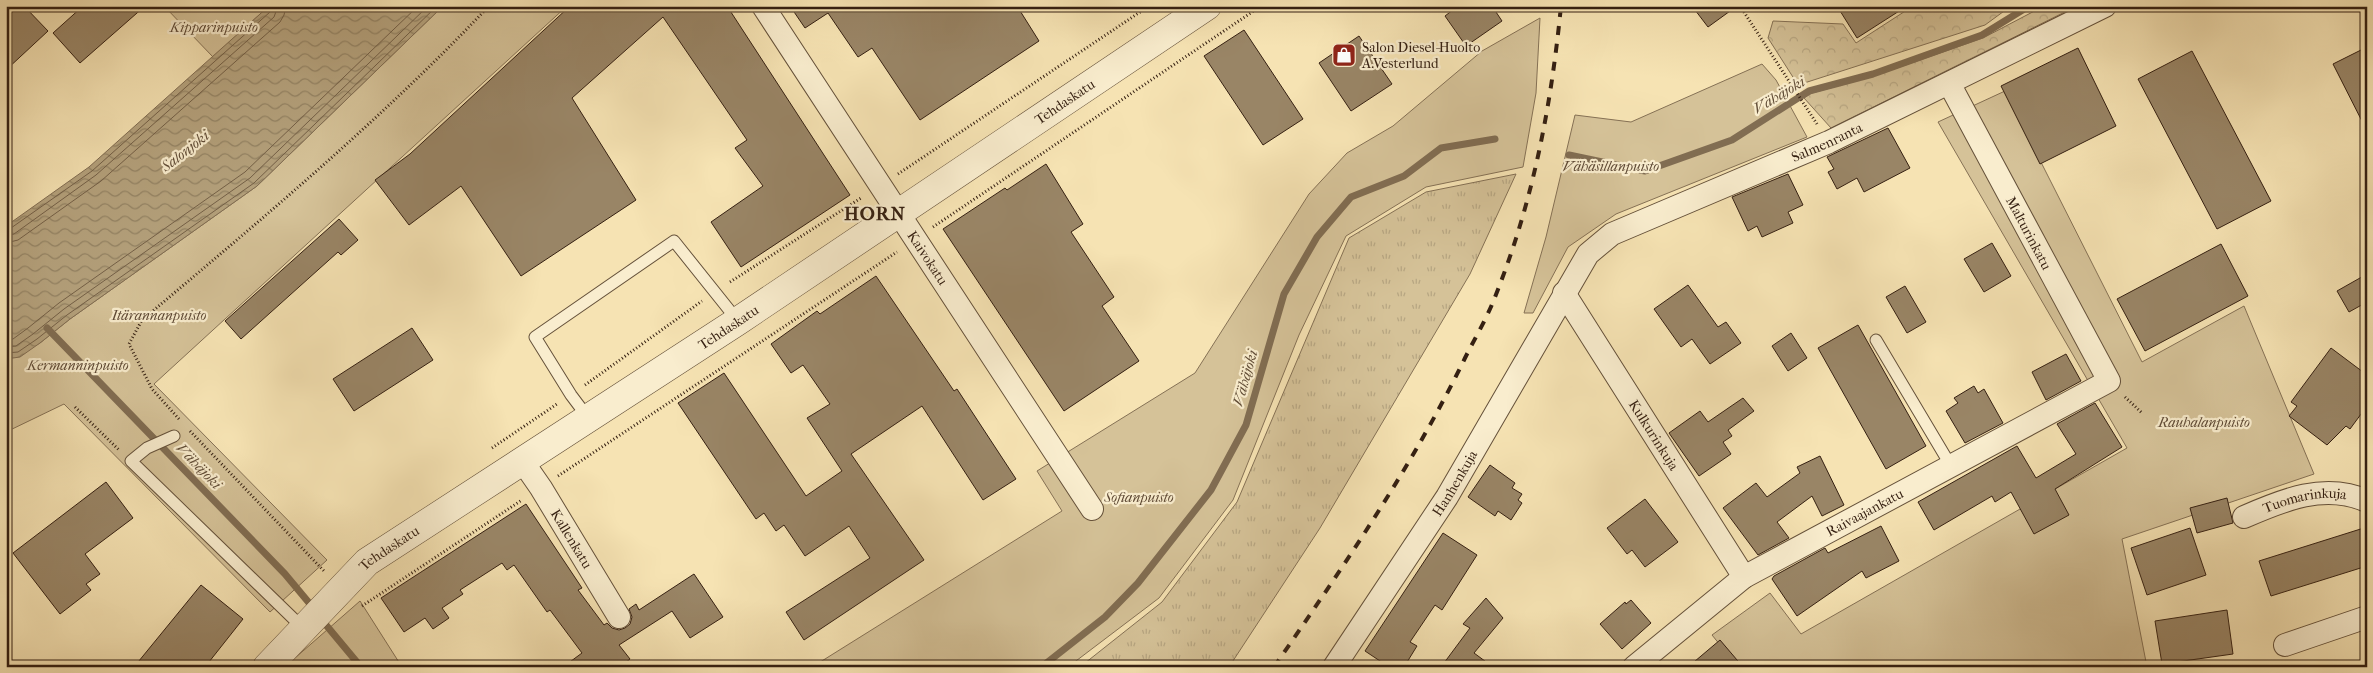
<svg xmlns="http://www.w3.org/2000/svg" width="2373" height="673" viewBox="0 0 2373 673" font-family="'IM FELL French Canon',serif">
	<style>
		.grass { fill: url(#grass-tufts); stroke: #857155 }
		.forest { fill: url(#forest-crowns); stroke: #857155 }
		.park { fill: #d5c298; stroke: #857155 }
		.water { fill: url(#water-waves); stroke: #816d52 }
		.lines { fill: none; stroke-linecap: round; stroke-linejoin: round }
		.shore { stroke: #746047; stroke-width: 1 }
		.stream { stroke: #816d52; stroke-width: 7 }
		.building { fill: #998566; stroke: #352012 }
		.service-casing { stroke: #65513a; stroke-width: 13 }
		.minor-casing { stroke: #65513a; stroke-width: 24 }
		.tertiary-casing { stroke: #65513a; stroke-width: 29 }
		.path { stroke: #352012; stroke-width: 3; stroke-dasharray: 1 2.5; stroke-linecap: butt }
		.service { stroke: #f9edce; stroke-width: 11 }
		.minor { stroke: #f9edce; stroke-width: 22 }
		.tertiary { stroke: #f9edce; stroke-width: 28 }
		.rail { stroke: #352012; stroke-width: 4; stroke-dasharray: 9 9; stroke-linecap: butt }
		.labels { text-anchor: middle; stroke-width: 4.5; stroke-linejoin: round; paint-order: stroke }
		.park-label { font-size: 14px; font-style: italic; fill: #5d4834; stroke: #f9edce }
		.poi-label { font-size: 14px; fill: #352012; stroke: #f9edce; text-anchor: start }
		.street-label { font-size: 14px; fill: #352012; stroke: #f9edce }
		.water-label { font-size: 15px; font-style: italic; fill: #614d37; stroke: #f9edce }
		.district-label { font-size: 19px; font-weight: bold; letter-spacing: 1px; fill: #352012; stroke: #f9edce }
	</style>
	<defs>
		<pattern id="grass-tufts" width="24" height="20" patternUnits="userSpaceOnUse" patternTransform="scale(1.25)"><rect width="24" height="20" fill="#d5c298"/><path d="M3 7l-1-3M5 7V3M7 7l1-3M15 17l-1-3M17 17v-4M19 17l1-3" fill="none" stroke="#b7a682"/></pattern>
		<pattern id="forest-crowns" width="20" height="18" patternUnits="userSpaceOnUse" patternTransform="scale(1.25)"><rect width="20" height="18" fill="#d5c298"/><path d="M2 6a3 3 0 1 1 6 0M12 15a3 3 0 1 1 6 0" fill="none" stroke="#b7a682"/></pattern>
		<pattern id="water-waves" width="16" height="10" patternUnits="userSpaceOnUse" patternTransform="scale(1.25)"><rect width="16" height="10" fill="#b4a17c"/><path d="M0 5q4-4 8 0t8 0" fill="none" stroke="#938364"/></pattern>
	</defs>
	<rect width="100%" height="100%" fill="#f6e3b3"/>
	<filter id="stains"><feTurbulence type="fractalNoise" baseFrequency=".004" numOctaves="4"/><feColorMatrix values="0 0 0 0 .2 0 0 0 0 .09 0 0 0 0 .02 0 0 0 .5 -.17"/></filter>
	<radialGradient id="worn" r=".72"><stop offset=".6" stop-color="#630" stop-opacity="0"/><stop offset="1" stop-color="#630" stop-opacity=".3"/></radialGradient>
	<path class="grass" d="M1516,174L1470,274L1320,528L1229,667H1080L1162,602L1237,502L1349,238L1426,192Z"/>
	<g class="forest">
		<path d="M1913,6H2011L1985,25L1798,85L1768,38L1773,21L1843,24L1856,43Z"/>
		<path d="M2044,6H2077L1831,128L1804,98L1812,93L1874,76L1983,38Z"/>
	</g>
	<g class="park">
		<path d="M164,6H269L213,57Z"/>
		<path d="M443,6H567L154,384L327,560L270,612L64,404L6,432V359L40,343L70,319L257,186Z"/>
		<path d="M1540,18L1536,93L1523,167L1426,187L1346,236L1299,335L1233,500L1159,598L1068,667H803L817,664L1062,511L1037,471L1195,373L1309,194L1347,153L1393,126L1482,51Z"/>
		<path d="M1762,64L1776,80L1807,137L1616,214L1568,247L1533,313H1524L1546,237L1575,115L1631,122Z"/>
		<path d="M2005,91L2142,362L2244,306L2314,474L2122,539L2147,667H1738L1712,635L1770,593L1801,634L2127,448L1938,122Z"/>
		<path d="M360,601L402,667H287V665Z"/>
	</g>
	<path class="water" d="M269,6H443L257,186L70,319L40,343L20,357L6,359V226L89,167Z"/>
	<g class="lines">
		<g class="shore">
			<path d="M6,229L11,228L92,171L270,12L272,6"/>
			<path d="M6,236L14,234L96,175L274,17L278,6"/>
			<path d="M6,243L18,240L101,181L280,22L284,15L286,6"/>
			<path d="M6,340L13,339L28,328L59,303L245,172L418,6"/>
			<path d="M6,347L16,346L33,334L64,309L250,178L428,6"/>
			<path d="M6,353L18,352L37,339L67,315L254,183L437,6"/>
		</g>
		<g class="stream">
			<path d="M1569,155L1645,171L1732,140L1809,91L1873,74L1982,35L2029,6"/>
			<path d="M47,328L285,574L315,610"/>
			<path d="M321,619L361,667"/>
			<path d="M1038,667L1044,665L1105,617L1138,583L1211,490L1246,425L1284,294L1317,237L1351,197L1404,176L1441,148L1495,139"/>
		</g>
	</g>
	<g class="building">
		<path d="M6,6H24L48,31L6,70Z"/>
		<path d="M83,6H145L80,63L53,33Z"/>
		<path d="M570,6H727L850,195L741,267L711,222L763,186L735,148L747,140L663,17L572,98L636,200L521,276L461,186L409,225L375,180L410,154Z"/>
		<path d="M790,6H1017L1039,41L920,120L872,48L858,57L828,13L805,28Z"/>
		<path d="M1458,6H1492L1502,21L1466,46L1445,16Z"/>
		<path d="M1692,6H1737L1708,27Z"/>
		<path d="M1837,6H1907L1857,38Z"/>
		<path d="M1244,30L1303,119L1263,145L1204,56Z"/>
		<path d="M1359,36L1392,84L1351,111L1319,63Z"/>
		<path d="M2367,47V131L2333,64Z"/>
		<path d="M2078,48L2116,126L2040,164L2001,86Z"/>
		<path d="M2192,51L2271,201L2217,229L2138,79Z"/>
		<path d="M1888,128L1910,168L1864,192L1857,178L1837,189L1828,172L1834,169L1827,157Z"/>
		<path d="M1046,164L1083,224L1071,232L1114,297L1102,306L1139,361L1064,411L943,229L1005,188L1007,190Z"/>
		<path d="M1788,174L1803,205L1788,212L1793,223L1762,237L1757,226L1748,231L1732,197Z"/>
		<path d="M339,219L358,240L341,255L338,252L241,339L225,321Z"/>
		<path d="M1992,243L2011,276L1984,292L1964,259Z"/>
		<path d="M2221,244L2248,296L2145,351L2117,299Z"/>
		<path d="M2367,274V302L2349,312L2337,291Z"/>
		<path d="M876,276L954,391L957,389L1016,479L983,500L922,406L851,454L924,560L804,640L786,612L870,558L849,526L805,556L784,525L776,531L764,513L756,519L678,403L724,373L806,496L842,471L807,418L830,404L803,365L791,373L771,344L817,311L820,314Z"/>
		<path d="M1688,285L1718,327L1726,322L1741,343L1710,364L1692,339L1681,347L1654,309Z"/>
		<path d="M1905,286L1926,322L1907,333L1886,297Z"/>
		<path d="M1858,325L1926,446L1886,469L1818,348Z"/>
		<path d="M412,328L433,360L354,411L333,379Z"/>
		<path d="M1791,333L1807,358L1788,371L1772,346Z"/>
		<path d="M2331,348L2367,375V406L2350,429L2346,426L2327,445L2289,416L2297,406L2291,402Z"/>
		<path d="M2066,354L2081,381L2046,400L2032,372Z"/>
		<path d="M1974,386L1978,393L1984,389L2003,423L1965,443L1946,411L1958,403L1954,398Z"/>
		<path d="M1743,398L1754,411L1728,430L1732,436L1723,442L1731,454L1699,476L1669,433L1700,411L1708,422Z"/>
		<path d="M2095,403L2122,447L2055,489L2069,515L2034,534L2011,492L1995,502L1992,496L1934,530L1918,502L2017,446L2036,478L2076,454L2057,424Z"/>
		<path d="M1820,456L1844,505L1822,516L1812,496L1777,522L1789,538L1758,555L1723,508L1756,483L1767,497L1800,473L1797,467Z"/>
		<path d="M1490,465L1515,483L1512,488L1522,494L1518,500L1522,503L1511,520L1498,511L1495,516L1468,497Z"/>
		<path d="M106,482L133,518L85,554L100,574L86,584L91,590L60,614L13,553Z"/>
		<path d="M2227,498L2233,523L2197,533L2190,508Z"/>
		<path d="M1645,499L1678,542L1645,567L1632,550L1627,554L1607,528Z"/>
		<path d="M526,504L582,588L578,590L604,625L607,623L612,628L619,630L625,628L630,624L632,617L629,609L636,604L639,610L694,574L723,617L690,638L672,611L619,645L630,659L620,667H563L582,653L550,610L547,612L514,565L507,570L502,563L460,590L463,594L442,608L449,618L433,629L425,618L404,632L381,598Z"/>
		<path d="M1881,526L1899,561L1866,578L1862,571L1797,616L1772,579L1774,576L1825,548L1828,553Z"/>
		<path d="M2367,527V566L2271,596L2259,561Z"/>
		<path d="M2190,528L2206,575L2147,595L2131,548Z"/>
		<path d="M1443,533L1477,555L1442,610L1435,605L1410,642L1417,646L1404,667H1389L1365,651Z"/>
		<path d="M201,585L243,619L205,667H134Z"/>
		<path d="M1486,598L1503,618L1474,653L1493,667H1441L1470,628L1463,624Z"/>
		<path d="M1631,600L1651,623L1622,649L1600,624L1625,602L1626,604Z"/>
		<path d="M2227,610L2233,654L2162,664L2155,621Z"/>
		<path d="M1720,640L1743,667H1688Z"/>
	</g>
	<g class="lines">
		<g class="service-casing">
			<g id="service">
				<path d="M1876,340L1951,466"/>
				<path d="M589,419L571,395L535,337L674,241L738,321"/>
				<path d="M174,436L147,448L131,461L303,628"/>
			</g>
		</g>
		<g class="minor-casing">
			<g id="minor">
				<path id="s1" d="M763,6L1092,509"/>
				<path id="s2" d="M1564,293L1744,577"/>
				<path id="s3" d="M523,462L541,488L619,617"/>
				<path id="s4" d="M2244,517C2283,500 2325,482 2367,501"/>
				<path d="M2285,645L2367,617"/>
				<path id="s5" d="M1334,667L1447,497L1588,254L1612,234L1829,142L2105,6"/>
				<path id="s6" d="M1634,667L1744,577L2109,381L1950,85"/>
			</g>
		</g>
		<g class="tertiary-casing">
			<g id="tertiary">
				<path id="s7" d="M267,667L367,562L738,321L1207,6"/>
			</g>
		</g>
		<g class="path">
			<path d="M1740,6L1817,124"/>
			<path d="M898,174L1149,6"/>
			<path d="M933,227L1261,6"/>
			<path d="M730,282L861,198"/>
			<path d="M585,385L702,301"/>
			<path d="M2125,397L2142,413"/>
			<path d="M75,407L119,450"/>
			<path d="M179,419L152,389L129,344L142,320C261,220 382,119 489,6"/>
			<path d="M190,431L324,571"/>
			<path d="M492,448L557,404"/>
			<path d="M558,476L897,252"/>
			<path d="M362,606L522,500"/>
		</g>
		<use href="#service" class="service"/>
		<use href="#minor" class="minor"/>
		<use href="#tertiary" class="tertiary"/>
		<path class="rail" d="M1274,667C1343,567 1412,467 1465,358C1475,338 1487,318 1495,297C1533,202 1551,107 1561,6"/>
	</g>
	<defs>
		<g id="shop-square" transform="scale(1.25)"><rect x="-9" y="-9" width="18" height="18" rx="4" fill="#8f2418" stroke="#f9edce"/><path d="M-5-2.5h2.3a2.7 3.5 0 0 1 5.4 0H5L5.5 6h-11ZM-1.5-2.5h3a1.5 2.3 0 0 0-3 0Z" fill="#fff"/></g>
	</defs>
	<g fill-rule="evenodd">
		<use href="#shop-square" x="1344" y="55"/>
	</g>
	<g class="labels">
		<g class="park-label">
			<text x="214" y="32">Kipparinpuisto</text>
			<text x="1611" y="171">Vähäsillanpuisto</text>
			<text x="159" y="320">Itärannanpuisto</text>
			<text x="78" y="370">Kermanninpuisto</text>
			<text x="2204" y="427">Rauhalanpuisto</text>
			<text x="1139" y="502">Sofianpuisto</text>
		</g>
		<g class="poi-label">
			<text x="1362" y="52">Salon Diesel-Huolto<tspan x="1362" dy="16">A.Vesterlund</tspan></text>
		</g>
		<g class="street-label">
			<text dy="5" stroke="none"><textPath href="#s7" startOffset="981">Tehdaskatu</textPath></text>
			<text dy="5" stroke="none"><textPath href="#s5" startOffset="750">Salmenranta</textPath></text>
			<text transform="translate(2029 233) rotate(62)" y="5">Malturinkatu</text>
			<text dy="5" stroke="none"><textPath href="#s1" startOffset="301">Kaivokatu</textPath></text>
			<text dy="5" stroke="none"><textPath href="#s7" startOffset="576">Tehdaskatu</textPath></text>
			<text dy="5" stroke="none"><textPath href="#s2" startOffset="168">Kulkurinkuja</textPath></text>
			<text dy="5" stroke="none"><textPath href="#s5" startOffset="220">Hanhenkuja</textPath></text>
			<text dy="5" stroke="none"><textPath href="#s4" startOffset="64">Tuomarinkuja</textPath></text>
			<text dy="5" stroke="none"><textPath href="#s6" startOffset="279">Raivaajankatu</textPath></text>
			<text dy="5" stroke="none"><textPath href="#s3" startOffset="91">Kallenkatu</textPath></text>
			<text dy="5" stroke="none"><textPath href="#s7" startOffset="171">Tehdaskatu</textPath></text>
		</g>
		<g class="water-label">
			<text transform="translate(1779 95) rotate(-31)" y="5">Vähäjoki</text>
			<text transform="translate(185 151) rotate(-38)" y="5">Salonjoki</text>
			<text transform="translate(1245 378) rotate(-74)" y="5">Vähäjoki</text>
			<text transform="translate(199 466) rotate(46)" y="5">Vähäjoki</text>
		</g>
		<g class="district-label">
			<text x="875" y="220">HORN</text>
		</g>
	</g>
	<rect width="2373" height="673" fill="none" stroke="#f6e3b3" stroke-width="25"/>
	<rect x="8" y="8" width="2358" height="658" fill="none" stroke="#352012" stroke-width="2.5"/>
	<rect x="12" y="12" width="2348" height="648" fill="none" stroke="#352012"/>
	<rect width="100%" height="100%" filter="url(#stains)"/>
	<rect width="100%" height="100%" fill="url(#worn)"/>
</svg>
